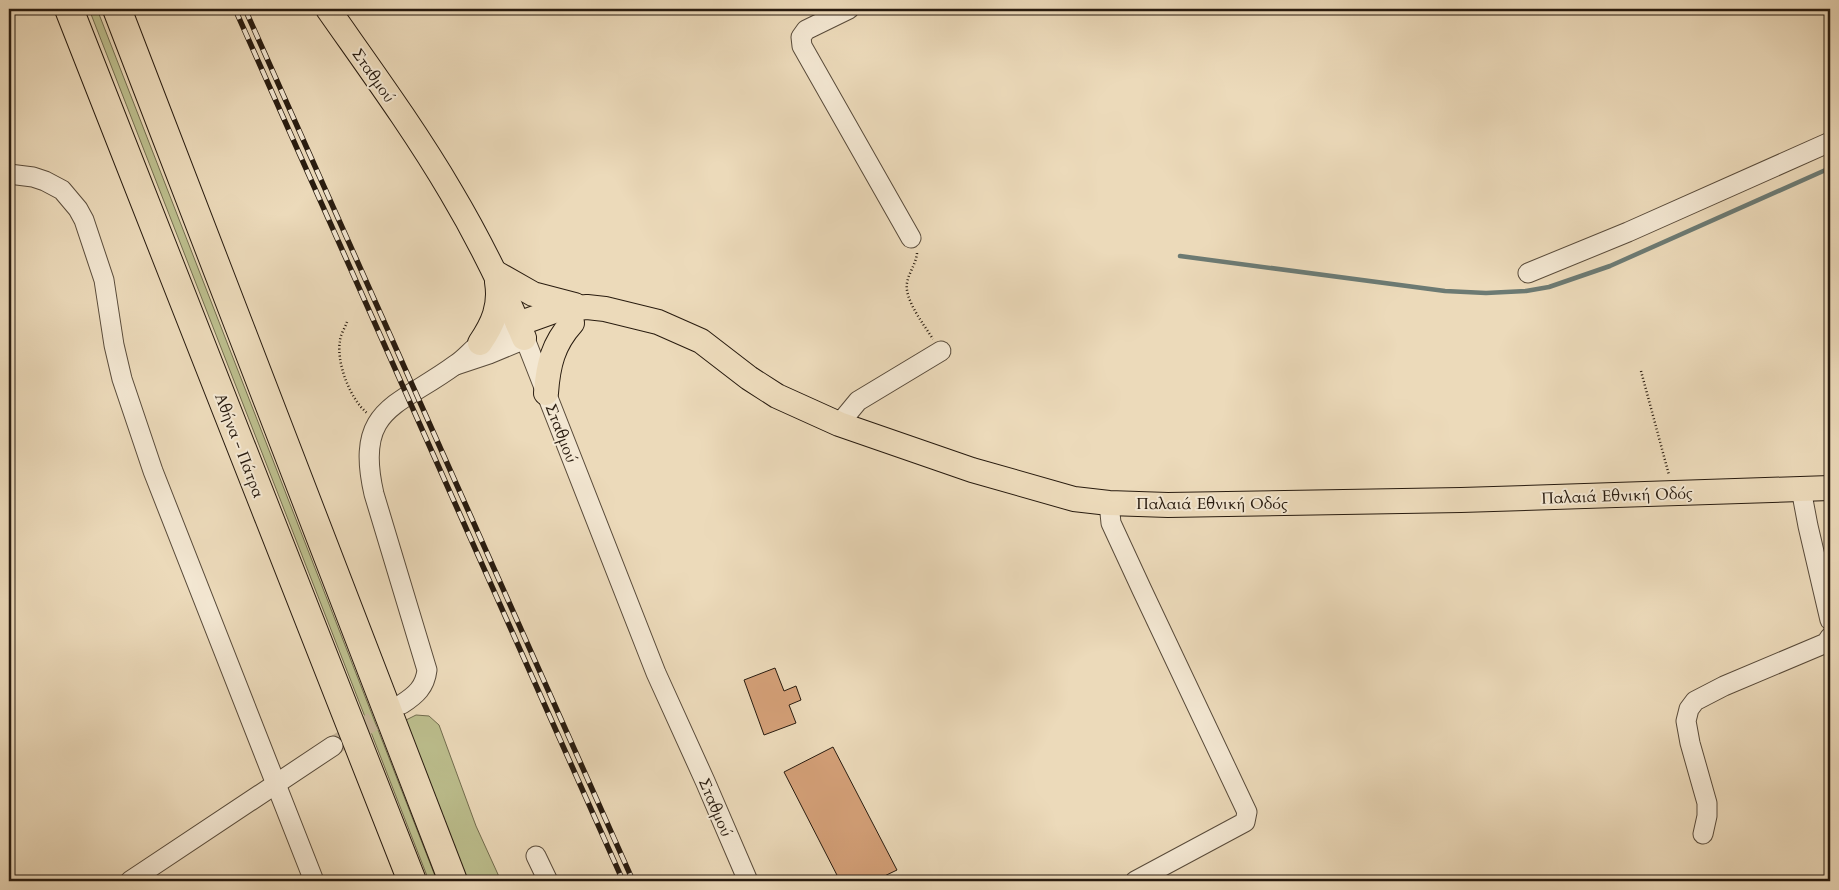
<svg xmlns="http://www.w3.org/2000/svg" width="1839" height="890" viewBox="0 0 1839 890" font-family="Cardo,serif">
	<style>
		.green { fill: #bcbe8d; stroke: #726c4e }
		.lines { fill: none; stroke-linecap: round; stroke-linejoin: round }
		.stream { stroke: #6c7a73; stroke-width: 4.5 }
		.building { fill: #d4a078; stroke: #281b0f }
		.minor-tunnel { stroke: #c5b498; stroke-width: 19; stroke-dasharray: 19 9; stroke-linecap: butt }
		.minor-casing { stroke: #594b3a; stroke-width: 21 }
		.major-casing { stroke: #281b0f; stroke-width: 26 }
		.highway-casing { stroke: #281b0f; stroke-width: 30 }
		.path { stroke: #281b0f; stroke-width: 2.5; stroke-dasharray: 1 2.5; stroke-linecap: butt }
		.minor { stroke: #f3e7d2; stroke-width: 19 }
		.major { stroke: #ecdaba; stroke-width: 24 }
		.highway { stroke: #ecdaba; stroke-width: 28 }
		.rail-casing { stroke: #281b0f; stroke-width: 5.5 }
		.rail { stroke: #f3e7d2; stroke-width: 4; stroke-dasharray: 11; stroke-linecap: butt }
		.labels { text-anchor: middle; stroke-width: 4; stroke-linejoin: round; paint-order: stroke }
		.street-label { font-size: 16px; fill: #281b0f; stroke: #f3e7d2 }
	</style>
	<rect width="100%" height="100%" fill="#ecdaba"/>
	<filter id="stains"><feTurbulence type="fractalNoise" baseFrequency=".004" numOctaves="4"/><feColorMatrix values="0 0 0 0 .2 0 0 0 0 .09 0 0 0 0 .02 0 0 0 .5 -.17"/></filter>
	<radialGradient id="worn" r=".72"><stop offset=".6" stop-color="#630" stop-opacity="0"/><stop offset="1" stop-color="#630" stop-opacity=".3"/></radialGradient>
	<g class="green">
		<path d="M89,9H97L437,881H429Z"/>
		<path d="M416,715L429,716L439,725L476,826L501,881H467L404,721Z"/>
	</g>
	<g class="lines">
		<path class="stream" d="M1180,256L1445,291L1486,293L1526,291L1549,287L1610,266L1830,168"/>
	</g>
	<g class="building">
		<path d="M775,668L784,691L796,686L801,700L789,705L796,723L764,735L744,680Z"/>
		<path d="M833,747L897,870L874,881H840L784,772Z"/>
	</g>
	<g class="lines">
		<path class="minor-tunnel" d="M333,746L398,706"/>
		<g class="minor-casing">
			<g id="minor">
				<path d="M849,9L806,30L801,37L802,46L911,238"/>
				<path d="M9,174L33,177L45,181L62,190L78,209L84,220L104,280L114,345L122,379L153,471L314,881"/>
				<path d="M1528,273L1628,232L1830,142"/>
				<path d="M456,365L489,354L525,339L656,673L705,781L748,881"/>
				<path d="M839,424L858,401L941,351"/>
				<path d="M1801,489L1808,526L1830,620"/>
				<path d="M1109,503L1111,523L1142,590L1247,812L1245,822L1135,881"/>
				<path d="M402,704C416,695 425,687 427,670L374,494C354,407 398,407 455,365C465,359 472,349 481,343C492,335 506,329 518,324"/>
				<path d="M1703,834L1707,816V803L1690,743L1686,721L1689,709L1695,701L1724,686L1826,643L1830,637"/>
				<path d="M536,856L548,881"/>
				<path d="M130,881L333,746"/>
			</g>
		</g>
		<g class="major-casing">
			<g id="major">
				<path d="M328,9C370,69 414,129 451,192C479,239 503,288 524,338"/>
				<path d="M496,273L533,294L575,305"/>
				<path d="M518,324L557,310L587,307L605,309L658,322L701,341L749,378L777,396L839,424L972,470L1074,499L1109,503L1168,505L1461,500L1830,488"/>
				<path d="M480,343C493,324 501,306 497,282"/>
				<path d="M546,393C548,365 553,344 572,323"/>
			</g>
		</g>
		<g class="highway-casing">
			<g id="highway">
				<path d="M69,9L412,881"/>
				<path d="M117,9L453,881"/>
			</g>
		</g>
		<g class="path">
			<path d="M917,253C916,264 909,272 907,283C904,299 924,325 933,339"/>
			<path d="M347,322C345,328 340,335 340,341C336,362 350,399 367,413"/>
			<path d="M1641,371L1669,475"/>
		</g>
		<use href="#minor" class="minor"/>
		<use href="#major" class="major"/>
		<use href="#highway" class="highway"/>
		<g class="rail-casing">
			<g id="rail">
				<path d="M235,9L623,881"/>
				<path d="M245,9L633,881"/>
			</g>
		</g>
		<use href="#rail" class="rail"/>
	</g>
	<g class="labels">
		<g class="street-label">
			<text transform="translate(374 75) rotate(55)" y="6">Σταθμού</text>
			<text transform="translate(562 433) rotate(69)" y="6">Σταθμού</text>
			<text transform="translate(240 445) rotate(69)" y="6">Αθήνα - Πάτρα</text>
			<text transform="translate(1617 495) rotate(-2)" y="6">Παλαιά Εθνική Οδός</text>
			<text x="1212" y="509">Παλαιά Εθνική Οδός</text>
			<text transform="translate(716 807) rotate(67)" y="6">Σταθμού</text>
		</g>
	</g>
	<rect width="1839" height="890" fill="none" stroke="#ecdaba" stroke-width="30"/>
	<rect x="10" y="10" width="1819" height="870" fill="none" stroke="#281b0f" stroke-width="2.5"/>
	<rect x="15" y="15" width="1809" height="860" fill="none" stroke="#281b0f"/>
	<rect width="100%" height="100%" filter="url(#stains)"/>
	<rect width="100%" height="100%" fill="url(#worn)"/>
</svg>
